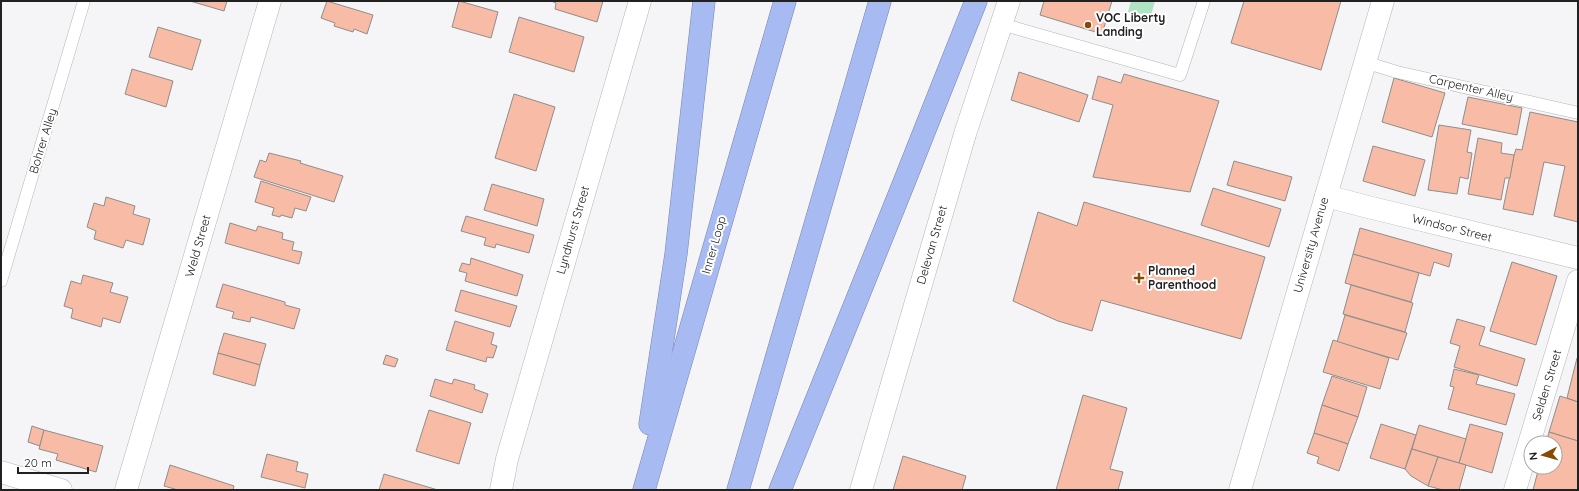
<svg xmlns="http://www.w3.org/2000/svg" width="1579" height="491" viewBox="0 0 1579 491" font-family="Quicksand,sans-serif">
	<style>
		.green { fill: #aee3c3 }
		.building { fill: #f8bba5; stroke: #8f8d8c }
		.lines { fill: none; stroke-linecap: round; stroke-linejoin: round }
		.service-casing { stroke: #b5b5b7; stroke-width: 13 }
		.minor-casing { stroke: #b5b5b7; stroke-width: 23 }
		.tertiary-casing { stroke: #b5b5b7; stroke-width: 23 }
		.motorway-casing { stroke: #7884a9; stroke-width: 23 }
		.service { stroke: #fff; stroke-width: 12 }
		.minor { stroke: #fff; stroke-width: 22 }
		.tertiary { stroke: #fff; stroke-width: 22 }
		.motorway { stroke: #a7baf1; stroke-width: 22 }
		.poi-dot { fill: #854b02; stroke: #fff; stroke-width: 1.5 }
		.labels { text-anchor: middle; stroke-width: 4; stroke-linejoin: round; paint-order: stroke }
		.poi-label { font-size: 12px; font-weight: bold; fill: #212122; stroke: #fff; text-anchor: start }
		.street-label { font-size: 12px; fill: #212122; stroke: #fff }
	</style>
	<rect width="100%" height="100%" fill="#f5f5f7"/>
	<path class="green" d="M1131,1H1155L1150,19L1128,12Z"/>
	<g class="building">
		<path d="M190,1H227L224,11Z"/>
		<path d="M327,1L373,15L367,34L354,29L353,32L334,26L335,23L321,18Z"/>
		<path d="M459,1L498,12L491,38L452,27Z"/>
		<path d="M551,1H603L597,22L555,9L556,3Z"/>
		<path d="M1044,1H1112L1102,34L1040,15Z"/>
		<path d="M1244,1H1341L1321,70L1231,43Z"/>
		<path d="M519,17L584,37L574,72L509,52Z"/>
		<path d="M158,27L201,40L192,70L149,57Z"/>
		<path d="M132,69L173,81L166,107L125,94Z"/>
		<path d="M1019,72L1088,95L1079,122L1011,100Z"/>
		<path d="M1124,74L1219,101L1190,192L1093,177L1113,105L1092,99L1098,76L1121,83Z"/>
		<path d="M1394,78L1445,93L1432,137L1382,122Z"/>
		<path d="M514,94L555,107L536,171L495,158Z"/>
		<path d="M1468,97L1522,108L1517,135L1462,124Z"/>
		<path d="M1530,112L1578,122V222L1554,216L1565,166L1544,162L1533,215L1503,209L1514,155L1516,149L1522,150Z"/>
		<path d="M1439,125L1471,130L1467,152L1472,153L1468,179L1460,177L1457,194L1428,190Z"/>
		<path d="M1478,138L1502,143L1501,153L1514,155L1510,178H1505L1501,200L1468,194Z"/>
		<path d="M1373,146L1425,160L1415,196L1363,181Z"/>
		<path d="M269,153L301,161L300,163L343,176L334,202L254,177L260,160L266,162Z"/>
		<path d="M1234,161L1292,177L1285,201L1227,185Z"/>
		<path d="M261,181L311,197L306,211L295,208L292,218L281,215L280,217L272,215L274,208L255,202Z"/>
		<path d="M492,184L544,199L537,226L484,210Z"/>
		<path d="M1213,188L1281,209L1269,247L1201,225Z"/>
		<path d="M106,197L135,206L133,214L150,219L143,245L126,240L123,248L94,239L96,231L87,227L94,203L104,206Z"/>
		<path d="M1084,202L1265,257L1241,339L1101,300L1092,331L1058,321L1013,301L1038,212L1077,226Z"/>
		<path d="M466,216L534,235L529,253L496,244L495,248L484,245L486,238L461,231Z"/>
		<path d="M230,223L256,231L258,226L283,233L282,239L294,242L292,250L302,252L299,264L225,243Z"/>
		<path d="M1360,228L1452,254L1449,267L1434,262L1430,276L1353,254Z"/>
		<path d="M1353,254L1419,273L1411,302L1345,283Z"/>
		<path d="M471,258L523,275L517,296L465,281L467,273L459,271L462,263L470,265Z"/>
		<path d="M1512,262L1557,276L1536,345L1490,331Z"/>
		<path d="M83,275L113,283L110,292L128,297L120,323L103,318L101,327L71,318L73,309L64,306L71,281L81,284Z"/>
		<path d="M223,284L285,302V305L300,309L294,329L251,317L250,322L232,318L234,312L216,307Z"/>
		<path d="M1351,285L1413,303L1405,332L1343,314Z"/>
		<path d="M461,290L517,306L510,327L455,311Z"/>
		<path d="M1345,315L1407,333L1398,360L1337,342Z"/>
		<path d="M1457,319L1485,327L1479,345L1525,359L1517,386L1454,367L1460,346L1450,343Z"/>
		<path d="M455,321L494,333L491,344L497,346L493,358L487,357L486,362L446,350Z"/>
		<path d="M224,333L266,344L260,365L218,353Z"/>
		<path d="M1333,340L1389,358L1380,389L1323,372Z"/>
		<path d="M218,353L260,365L255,386L213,374Z"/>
		<path d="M386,355L398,359L395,367L383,364Z"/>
		<path d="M1577,358L1578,359V402L1567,398Z"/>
		<path d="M1454,369L1479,375L1476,384L1515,394L1506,425L1448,409L1454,387L1450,386Z"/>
		<path d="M1332,376L1367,387L1358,417L1322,405Z"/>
		<path d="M435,379L452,384L454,379L475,385L474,389L488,394L482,413L430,396Z"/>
		<path d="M1083,395L1127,408L1110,469L1123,472L1118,490H1056Z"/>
		<path d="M1560,396L1578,402V441L1549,432Z"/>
		<path d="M1322,405L1358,417L1348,444L1314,433Z"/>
		<path d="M429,410L471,423L459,464L416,451Z"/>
		<path d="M1381,424L1416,435L1405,469L1370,458Z"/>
		<path d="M1470,424L1503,433L1492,473L1459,463Z"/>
		<path d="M1419,425L1466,439L1459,463L1412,449Z"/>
		<path d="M32,426L44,430L40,446L28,442Z"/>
		<path d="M44,430L103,446L96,472L56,460L58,454L39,449Z"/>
		<path d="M1549,432L1578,441V490H1533L1539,467H1555V443H1546Z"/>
		<path d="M1314,433L1348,444L1339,471L1317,463L1319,457L1307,453Z"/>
		<path d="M1412,449L1438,457L1428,486L1411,476L1405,469Z"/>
		<path d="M267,454L298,462L296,471L308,474L305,488L261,477Z"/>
		<path d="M903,456L966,476L962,490H893Z"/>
		<path d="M1438,457L1466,465L1459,490H1443L1428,486Z"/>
		<path d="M170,465L234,486L233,490H178L164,486Z"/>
		<path d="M384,474L438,490H379Z"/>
	</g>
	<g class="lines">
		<g class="service-casing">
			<g id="service">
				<path d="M1001,24L1180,75L1204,1"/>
				<path d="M1364,62L1397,72L1578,113"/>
				<path d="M1,281L84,1"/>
			</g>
		</g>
		<g class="minor-casing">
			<g id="minor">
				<path d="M1326,196L1368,207L1578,258"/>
				<path d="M1,472L61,490"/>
				<path d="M126,490L270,1"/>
				<path d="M1515,490L1578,281"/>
			</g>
		</g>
		<g class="tertiary-casing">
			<g id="tertiary">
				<path d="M501,490L507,459L640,1"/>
				<path d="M861,490L965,134L1009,1"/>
				<path d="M1240,490L1383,1"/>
			</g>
		</g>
		<g class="motorway-casing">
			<g id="motorway">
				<path d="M650,424L676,254L704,1"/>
				<path d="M644,490L785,1"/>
				<path d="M738,490L880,1"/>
				<path d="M780,490L903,185L976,1"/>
			</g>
		</g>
		<use href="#service" class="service"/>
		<use href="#minor" class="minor"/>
		<use href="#tertiary" class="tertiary"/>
		<use href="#motorway" class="motorway"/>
	</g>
	<g class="poi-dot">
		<circle cx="1088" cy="25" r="4"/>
		<path d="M1137 272h4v4h4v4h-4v4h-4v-4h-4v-4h4z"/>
	</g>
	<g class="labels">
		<g class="poi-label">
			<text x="1096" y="22">VOC Liberty<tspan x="1096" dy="14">Landing</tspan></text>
			<text x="1148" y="275">Planned<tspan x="1148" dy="14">Parenthood</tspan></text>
		</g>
		<g class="street-label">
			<text transform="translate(1471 88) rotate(13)" y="4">Carpenter Alley</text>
			<text transform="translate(43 141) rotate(-73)" y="4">Bohrer Alley</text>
			<text transform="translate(1452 228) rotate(14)" y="4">Windsor Street</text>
			<text transform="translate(573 230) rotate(-74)" y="4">Lyndhurst Street</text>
			<text transform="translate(714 245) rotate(-74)" y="4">Inner Loop</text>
			<text transform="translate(932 245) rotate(-74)" y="4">Delevan Street</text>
			<text transform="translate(1311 245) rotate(-74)" y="4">University Avenue</text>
			<text transform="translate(198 246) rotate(-74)" y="4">Weld Street</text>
			<text transform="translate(1547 385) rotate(-73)" y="4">Selden Street</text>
		</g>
	</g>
	<rect width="1579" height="491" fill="none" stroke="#212122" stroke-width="4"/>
	<g transform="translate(1543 455) rotate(264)"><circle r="19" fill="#ffffff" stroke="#a6a6a7"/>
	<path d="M0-3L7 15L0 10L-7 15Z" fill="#854b02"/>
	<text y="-6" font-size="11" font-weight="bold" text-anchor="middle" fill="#212122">N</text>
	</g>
	<path d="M18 467v6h70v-6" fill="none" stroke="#212122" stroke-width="2"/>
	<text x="24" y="467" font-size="12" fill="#212122" stroke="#ffffff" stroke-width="3" paint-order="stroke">20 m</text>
</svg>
